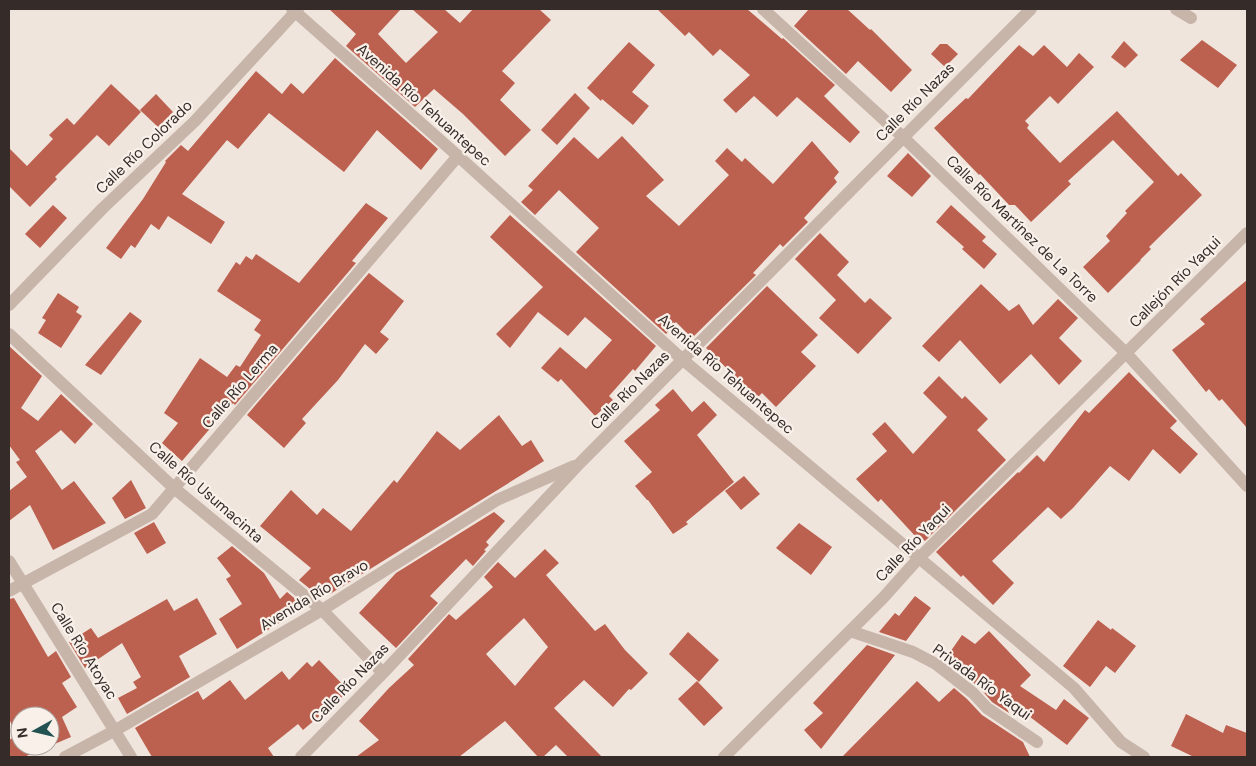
<svg xmlns="http://www.w3.org/2000/svg" width="1256" height="766" viewBox="0 0 1256 766" font-family="'DM Sans',sans-serif">
	<style>
		.building { fill: #bc604f; fill-rule: evenodd }
		.lines { fill: none; stroke-linecap: round; stroke-linejoin: round }
		.minor { stroke: #c7b5aa; stroke-width: 12 }
		.labels { text-anchor: middle; stroke-width: 4.5; stroke-linejoin: round; paint-order: stroke }
		.street-label { font-size: 15px; fill: #352c29; stroke: #f8f0e9 }
	</style>
	<rect width="100%" height="100%" fill="#f0e5dd"/>
	<g class="building">
		<path d="M329,9H401L378,34L406,63L438,32L412,9H444L460,23L473,9H539L551,20L502,71L515,83L500,100L531,130L505,156L463,114L434,89L415,107L346,46L356,34Z"/>
		<path d="M657,9H747L782,39L783,38L835,85L824,96L860,132L850,143L797,97L777,117L754,96L736,113L723,100L750,75L720,49L713,56L689,32L685,36Z"/>
		<path d="M809,9H847L870,30L871,29L912,70L891,92L858,61L846,74L794,26Z"/>
		<path d="M1202,40L1237,65L1218,88L1180,60Z"/>
		<path d="M1124,41L1138,55L1125,68L1111,57Z"/>
		<path d="M629,42L655,65L632,92L649,106L633,125L602,99L601,101L587,88Z"/>
		<path d="M940,44H947L958,54L945,67L931,54Z"/>
		<path d="M1019,45L1033,56L1044,45L1067,67L1079,53L1094,67L1058,104L1050,96L1025,121L1029,125L1027,128L1060,163L1117,111L1178,176L1181,173L1202,195L1149,247L1151,249L1140,260H1141L1108,293L1083,267L1110,241L1106,236L1127,213L1125,211L1154,182L1113,140L1068,181L1071,184L1031,222L1015,205H1009L980,174L979,175L934,128L966,98L968,99Z"/>
		<path d="M335,58L438,149L421,170L377,130L344,172L269,113L238,149L227,140L182,194L225,222L211,244L168,216L159,230L151,224L135,248L131,245L121,259L106,248L143,199L166,162L165,161L181,145L188,151L256,71L282,94L291,83L303,94Z"/>
		<path d="M111,84L141,112L109,146L97,135L55,177L57,179L30,207L9,186V148L27,166L53,139L49,135L67,118L74,125Z"/>
		<path d="M575,93L590,108L557,145L541,130Z"/>
		<path d="M156,94L173,112L158,127L140,110Z"/>
		<path d="M622,136L664,180L646,196L679,226L729,175L715,161L727,148L742,162L745,158L773,184L812,141L839,172L834,178L837,182L804,218L808,222L783,247L780,244L753,273L756,275L694,336L692,334L690,336L676,322L666,334L576,252L599,228L559,190L535,215L521,202L533,190L528,186L574,137L598,159Z"/>
		<path d="M908,153L931,176L912,197L887,176Z"/>
		<path d="M366,203L388,218L352,261L356,263L235,405L233,403L221,418L220,417L182,461L162,443L178,423L164,413L200,358L227,377L236,365L240,367L261,335L254,330L261,320L217,291L236,262L240,265L246,256L252,260L256,254L299,283Z"/>
		<path d="M53,205L67,218L40,248L25,234Z"/>
		<path d="M951,205L986,237L982,241L997,254L984,269L962,249L964,247L936,222Z"/>
		<path d="M510,215L656,346L635,371L633,369L609,396L613,400L595,416L561,379L558,382L541,368L560,347L586,369L612,340L585,317L568,336L538,312L510,348L496,334L543,287L490,237Z"/>
		<path d="M820,233L849,262L837,275L865,303L870,298L892,318L858,354L819,318L836,300L795,259Z"/>
		<path d="M369,273L404,301L380,332L389,339L376,354L365,344L338,380L302,419L306,423L284,448L247,415Z"/>
		<path d="M1247,280V428L1222,399L1219,401L1209,389L1206,392L1172,350L1205,324L1200,319Z"/>
		<path d="M981,284L1009,311L1019,304L1033,325L1058,299L1078,318L1059,338L1082,361L1059,385L1031,354L1000,384L960,340L939,362L922,346Z"/>
		<path d="M767,286L818,335L801,352L816,366L776,407L762,393L757,398L706,348Z"/>
		<path d="M58,293L79,307L76,312L82,316L61,348L38,333L46,320L42,318Z"/>
		<path d="M130,312L142,321L101,375L85,365Z"/>
		<path d="M9,346L42,376L21,408L38,421L61,394L93,424L75,444L61,430L35,451L62,490L74,481L106,523L53,550L30,505L9,521V491L27,477L16,462L20,460L9,445Z"/>
		<path d="M1129,372L1177,421L1170,428L1198,454L1180,474L1153,449L1129,481L1110,466L1073,508L1061,519L1048,507L992,561L1014,583L993,605L963,575L961,577L936,552L1018,472L1019,473L1037,455L1044,462L1085,410L1089,413Z"/>
		<path d="M939,376L962,399L965,396L988,419L977,430L1006,460L925,541L920,536L917,538L881,499L878,502L856,479L887,451L872,434L885,422L913,454L947,417L923,393Z"/>
		<path d="M673,389L692,412L704,401L717,415L697,435L734,482L686,522L688,524L673,534L648,500H647L635,486L652,472L624,441L660,410L655,405Z"/>
		<path d="M499,415L522,446L531,440L544,461L330,594L329,592L320,597L299,580L311,568L260,526L291,490L317,515L323,508L351,531L394,480L397,483L437,431L460,450Z"/>
		<path d="M744,476L760,494L741,510L725,491Z"/>
		<path d="M131,480L146,508L125,519L112,498Z"/>
		<path d="M494,512L505,521L486,542L489,545L484,550L486,551L473,566L466,559L430,596L438,603L396,648L359,613L396,573Z"/>
		<path d="M154,522L166,543L147,554L134,533Z"/>
		<path d="M799,523L832,547L811,575L776,548Z"/>
		<path d="M232,546L264,573L280,599L287,592L305,607L237,649L219,619L242,604L226,579L231,576L217,558Z"/>
		<path d="M545,549L559,563L546,575L595,631L605,624L625,650L648,673L631,690L629,689L613,707L584,680L554,708L602,757H568L556,745L543,757H538L505,721L459,757H356L379,740L359,721L389,688L414,665L408,659L449,614L456,620L493,587L484,577L498,562L515,578ZM524,618L548,647L515,686L486,654Z"/>
		<path d="M915,596L931,608L906,641L879,632L895,613L899,616Z"/>
		<path d="M14,598L48,657L56,651L71,677L62,683L77,707L62,717L71,737L50,746V716H20V746H50L24,757H9V740L16,736L9,718V599Z"/>
		<path d="M197,598L217,634L179,656L190,677L127,714L118,698L137,688L133,682L141,677L122,643L85,668L69,642L91,628L98,638L167,599L174,611Z"/>
		<path d="M1098,620L1111,630L1112,628L1136,646L1115,673L1106,666L1090,687L1063,666Z"/>
		<path d="M989,631L1031,675L1020,686L1056,710L1064,699L1089,718L1067,745L1000,694L1009,713L992,702L979,687L966,677L971,672L948,655L962,635L975,644Z"/>
		<path d="M688,632L719,660L699,682L669,654Z"/>
		<path d="M867,645L895,655L821,749L804,730L823,713L813,703Z"/>
		<path d="M319,660L349,691L303,730L298,724L268,748L274,757H152L135,728L198,691L203,700L230,680L245,700L282,671L289,680L307,662L312,667Z"/>
		<path d="M697,681L723,708L704,726L678,699Z"/>
		<path d="M917,681L939,702L954,688L967,699L982,715L1023,742L1030,757H842Z"/>
		<path d="M1186,714L1223,733L1226,725L1247,733V757H1194L1171,746Z"/>
	</g>
	<g class="lines">
		<g class="minor">
			<path d="M292,9L458,156L683,360L1074,688L1121,742L1144,757"/>
			<path d="M763,9L903,137L1126,353L1247,486"/>
			<path d="M1176,9L1191,18"/>
			<path d="M9,305L103,208L195,121L298,9"/>
			<path d="M9,334L174,488L322,610L383,673"/>
			<path d="M9,561L131,757"/>
			<path d="M9,591L152,514L458,156"/>
			<path d="M850,631L913,652L936,664L973,693L987,708L1037,742"/>
			<path d="M65,757L114,731L322,610L497,500L574,466"/>
			<path d="M301,757L383,673L580,463L1031,9"/>
			<path d="M724,757L883,598L918,559L1247,233"/>
		</g>
	</g>
	<g class="labels">
		<g class="street-label">
			<text transform="translate(915 102) rotate(-45)" y="5">Calle Río Nazas</text>
			<text transform="translate(424 105) rotate(42)" y="5">Avenida Río Tehuantepec</text>
			<text transform="translate(144 147) rotate(-44)" y="5">Calle Río Colorado</text>
			<text transform="translate(1022 229) rotate(44)" y="5">Calle Río Martínez de La Torre</text>
			<text transform="translate(1175 282) rotate(-45)" y="5">Callejón Río Yaqui</text>
			<text transform="translate(726 374) rotate(41)" y="5">Avenida Río Tehuantepec</text>
			<text transform="translate(240 386) rotate(-49)" y="5">Calle Río Lerma</text>
			<text transform="translate(630 390) rotate(-45)" y="5">Calle Río Nazas</text>
			<text transform="translate(206 492) rotate(41)" y="5">Calle Río Usumacinta</text>
			<text transform="translate(913 543) rotate(-46)" y="5">Calle Río Yaqui</text>
			<text transform="translate(314 595) rotate(-31)" y="5">Avenida Río Bravo</text>
			<text transform="translate(84 651) rotate(58)" y="5">Calle Río Atoyac</text>
			<text transform="translate(982 682) rotate(36)" y="5">Privada Río Yaqui</text>
			<text transform="translate(350 683) rotate(-46)" y="5">Calle Río Nazas</text>
		</g>
	</g>
	<rect width="1256" height="766" fill="none" stroke="#352c29" stroke-width="20"/>
	<g transform="translate(35 731) rotate(262)"><circle r="24" fill="#f8f0e9" stroke="#aaa29c"/>
	<path d="M0-4L9 19L0 12L-9 19Z" fill="#225352"/>
	<text y="-8" font-size="14" font-weight="bold" text-anchor="middle" fill="#352c29">N</text>
	</g>
</svg>
